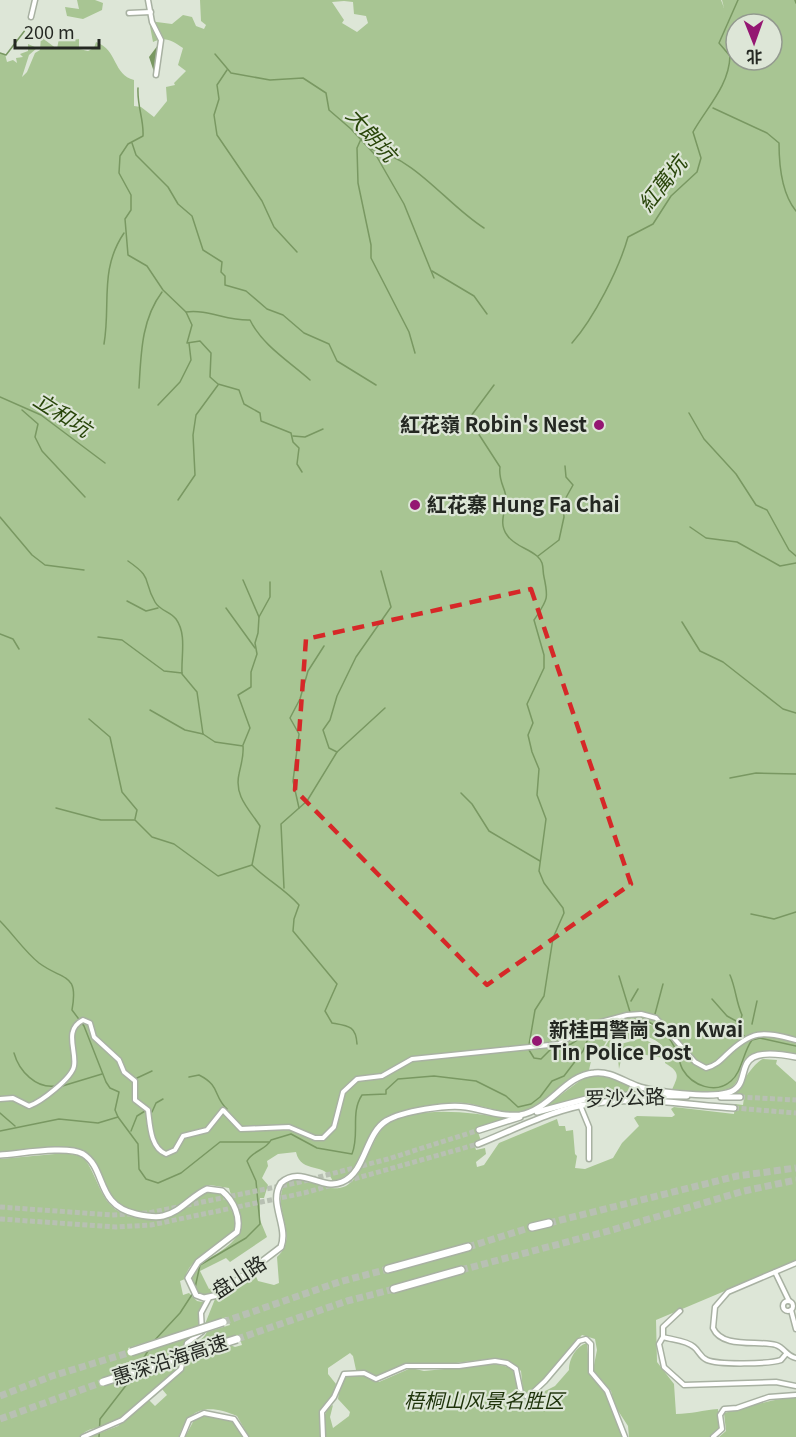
<svg xmlns="http://www.w3.org/2000/svg" width="796" height="1437" viewBox="0 0 796 1437" font-family="Georgia,'Noto Sans SC',serif">
	<style>
		.green { fill: #a8c593; fill-rule: evenodd }
		.water { fill: #799862 }
		.lines { fill: none; stroke-linecap: round; stroke-linejoin: round }
		.stream { stroke: #799862; stroke-width: 1.5 }
		.major-tunnel { stroke: #b8c0b3; stroke-width: 5; stroke-dasharray: 5 2.5; stroke-linecap: butt }
		.highway-tunnel { stroke: #b8c0b3; stroke-width: 7; stroke-dasharray: 7 3.5; stroke-linecap: butt }
		.minor-casing { stroke: #a8b1a2; stroke-width: 7 }
		.major-casing { stroke: #a8b1a2; stroke-width: 8 }
		.highway-casing { stroke: #a8b1a2; stroke-width: 10 }
		.minor { stroke: #fff; stroke-width: 4 }
		.major { stroke: #fff; stroke-width: 5 }
		.highway { stroke: #fff; stroke-width: 7 }
		.highway-bridge-casing { stroke: #a8b1a2; stroke-width: 10; stroke-linecap: butt }
		.highway-bridge { stroke: #fff; stroke-width: 7 }
		.marked { fill: none; stroke: #d62828; stroke-width: 4.5; stroke-dasharray: 12 8; stroke-linejoin: round }
		.poi-dot { fill: #941772; stroke: #dde6d7; stroke-width: 2 }
		.labels { text-anchor: middle; stroke-width: 4.5; stroke-linejoin: round; paint-order: stroke }
		.poi-label { font-size: 20px; font-weight: bold; fill: #242822; stroke: #dde6d7; text-anchor: start }
		.street-label { font-size: 20px; fill: #242822; stroke: #dde6d7 }
		.park-label { font-size: 20px; font-style: italic; fill: #1e330a; stroke: #dde6d7 }
		.water-label { font-size: 21px; font-style: italic; fill: #284509; stroke: #dde6d7 }
	</style>
	<rect width="100%" height="100%" fill="#dde6d7"/>
	<g class="green">
		<path d="M77,0H95L103,3L102,10L83,19L67,16L65,7L79,9Z"/>
		<path d="M200,0H721L724,8L722,0H796V1055C772,1050 753,1045 741,1071C739,1077 737,1083 732,1087C717,1096 688,1090 672,1090C677,1077 682,1073 665,1063C669,1047 657,1039 642,1035L622,1041L609,1037L602,1049L594,1048L589,1070C563,1080 547,1108 519,1112C500,1114 483,1105 464,1103C447,1101 403,1108 388,1117C362,1131 365,1174 333,1182C327,1161 301,1175 296,1152L278,1154L267,1161L268,1166L262,1178L268,1185L264,1198H260V1220L267,1237L230,1262L226,1258L200,1271L209,1289L232,1279L268,1254L219,1292L204,1296C192,1291 189,1280 195,1268C213,1253 248,1243 240,1214C238,1205 231,1198 229,1188L210,1185C192,1192 180,1210 161,1214C154,1215 145,1213 138,1212C97,1203 110,1164 80,1150L0,1153V53L5,54L7,62L13,60L17,63L16,58L23,57L20,54L28,51V44L37,48L29,55L22,77L27,72L35,53L40,50L41,37L57,49L60,33L72,40L79,39V49L88,51L94,48L96,42C118,50 113,75 134,80V106L141,107L154,117L167,101L166,87L175,85L174,83L186,71L178,65L183,48C172,41 166,36 153,42L149,21L172,24L183,15L192,17L196,26L204,29L206,25L201,21ZM344,1L353,2L354,14L366,16L368,23L357,32L342,23L344,20L332,2ZM736,24H772V60H736ZM647,1021L658,1028C643,1019 621,1031 604,1029Z"/>
		<path d="M642,1038L663,1049L664,1058L623,1051L619,1069L618,1059L596,1054L597,1049L603,1050L609,1040L621,1044Z"/>
		<path d="M763,1059L777,1060L776,1064L796,1082V1261L656,1320L657,1362L674,1384L676,1414C691,1414 703,1410 718,1409L719,1428L710,1437H629L628,1426L615,1406L611,1391L593,1370L597,1350L595,1339L582,1335L542,1381L527,1394L523,1391L521,1371L511,1362L497,1358L456,1363H407L376,1376L367,1371L356,1370L353,1356L350,1353L328,1368V1374L336,1384L332,1396L320,1412L321,1437H249L237,1416C210,1404 188,1406 179,1437H89L118,1426L149,1400L155,1406L167,1395L162,1389L184,1369L188,1359L230,1345L235,1347L242,1345L239,1336L188,1352C192,1343 202,1342 207,1332L230,1325L227,1317L205,1324L215,1299L254,1272L258,1281L274,1285L279,1283L277,1257C301,1236 270,1208 285,1184C304,1170 324,1196 346,1186C358,1179 365,1160 371,1148C375,1140 379,1131 386,1125C413,1105 472,1112 503,1118L501,1125L478,1132L481,1141L474,1143L476,1150L485,1148L486,1154L476,1162L477,1167L484,1165L499,1143L557,1119L559,1126H565L566,1131L573,1130L575,1154L577,1156L575,1168L585,1169L613,1158L622,1143L639,1126L634,1118L637,1116L672,1117L675,1115L671,1109L674,1107L734,1114L735,1104L743,1105L744,1098L735,1097C737,1089 754,1062 763,1059Z"/>
		<path d="M600,1074L665,1094L603,1093L543,1108L585,1077Z"/>
		<path d="M66,1153L80,1156L86,1161C98,1178 101,1204 122,1213C131,1217 148,1221 158,1218C178,1214 213,1171 229,1202C233,1210 238,1220 235,1229C229,1251 189,1252 185,1279L180,1281L183,1295L189,1293L197,1301L208,1303L198,1326L128,1348L131,1355L202,1332L201,1337L185,1346L183,1354L151,1364L149,1356L119,1365L121,1373L101,1380L104,1386L145,1373L141,1376L144,1379L152,1371L182,1361L181,1366C159,1386 136,1412 108,1424C98,1429 87,1427 80,1437H0V1159Z"/>
		<path d="M587,1343L590,1376L604,1390L623,1437H326L324,1417L328,1408L333,1405L330,1417L333,1428L349,1416L350,1412L338,1399L340,1385L347,1376H364L379,1382L411,1368L424,1371L495,1364L509,1367L517,1374L520,1397L527,1400L555,1386L569,1370C569,1359 576,1346 587,1343Z"/>
		<path d="M796,1397V1437H719L726,1431L724,1413C748,1407 771,1399 796,1397Z"/>
		<path d="M208,1415C227,1417 235,1418 243,1437H185L194,1420Z"/>
	</g>
	<path class="water" d="M158,45L159,48L154,72L149,57Z"/>
	<g class="lines">
		<g class="stream">
			<path d="M795,0L796,3"/>
			<path d="M0,53L6,55L26,29L42,28L52,39"/>
			<path d="M215,54L231,73L270,80L303,78L326,93L329,110L351,129L377,157L404,204L434,278"/>
			<path d="M227,70L217,85L219,99L214,115L217,135L262,201L274,227L297,252"/>
			<path d="M138,88C137,107 144,119 143,136L128,144L120,156L119,173L131,195V210L125,219L128,255L147,266L163,290L186,312L192,325L187,343L200,341L211,353L210,377L218,384L239,390L244,404L260,413L261,421L291,433L293,442L299,448L297,464L302,472"/>
			<path d="M713,108L767,133L779,143C779,164 782,194 796,211"/>
			<path d="M361,139L357,148L358,183L371,245V258L409,332L415,353"/>
			<path d="M132,143L136,155L168,187L178,204L192,216L203,250L222,262L221,272L225,276V285L246,291L267,309L283,315L304,333L329,344L337,361L376,385"/>
			<path d="M371,149C417,159 446,204 484,228"/>
			<path d="M432,271L474,296L487,314"/>
			<path d="M186,312C208,309 227,321 250,320C262,345 290,362 310,380"/>
			<path d="M572,343C594,318 619,269 628,237L653,224L671,196L697,172L701,158L693,132C707,107 729,86 730,56L719,43L738,0"/>
			<path d="M104,344C111,304 99,270 124,233"/>
			<path d="M494,385L471,416L478,433L500,467C498,482 506,488 506,499C506,511 498,523 507,535C514,546 528,548 537,556C545,563 542,569 544,577C549,600 547,600 534,620L544,655V668L527,704L533,723L528,735L532,752L539,769L537,795L546,819L539,871L544,883L563,908L564,913L553,938L544,996L535,1010L529,1045"/>
			<path d="M139,388C141,355 141,320 162,292"/>
			<path d="M0,397L41,415L105,463"/>
			<path d="M158,405L180,382L191,360L189,343"/>
			<path d="M22,410L38,424L35,437L42,451L85,497"/>
			<path d="M689,413L704,439L736,474L756,505L767,510L789,550L796,556"/>
			<path d="M293,436L305,437L323,429"/>
			<path d="M178,500L195,475L193,435L196,415L218,385"/>
			<path d="M0,517L32,555L45,565L84,570"/>
			<path d="M690,527L706,538L737,542L780,566L796,563"/>
			<path d="M538,556L559,540L564,517L563,503L573,485L566,477L565,466"/>
			<path d="M128,561C154,579 142,579 155,602C160,611 170,611 176,619C187,634 181,656 182,674L197,692L203,734L215,742L243,746C244,756 241,764 239,774C234,796 249,809 260,826L252,865C267,880 285,889 299,905L294,919L293,931L337,984L325,1011L332,1023C349,1026 356,1026 357,1044"/>
			<path d="M243,580L259,617"/>
			<path d="M127,601L146,611L158,608"/>
			<path d="M226,608L255,648"/>
			<path d="M682,622L700,651L723,662L783,709L796,713"/>
			<path d="M0,634L13,639L19,649"/>
			<path d="M98,637L122,640L164,671L182,673"/>
			<path d="M150,710L185,730L203,734"/>
			<path d="M89,719L110,737L122,792L137,810L135,819"/>
			<path d="M243,745L250,728L238,695L251,687V672L257,654L255,643L258,633L259,617L270,597V582"/>
			<path d="M337,752L385,708"/>
			<path d="M730,778L756,773L796,774"/>
			<path d="M461,793L472,804L489,831L540,861"/>
			<path d="M56,808L101,820H135L152,837L174,844L218,876L252,865"/>
			<path d="M299,808L293,781L299,734L290,718L300,699L308,671L324,646"/>
			<path d="M284,888L281,824L307,801L337,752L329,748L323,730L330,720L337,696L356,657L391,607L381,571"/>
			<path d="M751,914L774,919L796,912"/>
			<path d="M0,921C13,934 25,952 39,963C63,981 79,972 72,1010L84,1026L106,1082L110,1088L119,1092L115,1110L118,1117"/>
			<path d="M730,975C736,989 736,1002 742,1015L738,1029L744,1036"/>
			<path d="M619,976L630,1012"/>
			<path d="M712,999L727,1016L738,1022"/>
			<path d="M631,1001L638,989"/>
			<path d="M655,1014L663,984"/>
			<path d="M752,1024L757,1001"/>
			<path d="M529,1050L534,1058L541,1059L551,1049L571,1044L588,1033"/>
			<path d="M14,1053C19,1071 36,1089 56,1086"/>
			<path d="M189,1077L199,1075C221,1086 213,1096 227,1109"/>
			<path d="M137,1078L152,1071"/>
			<path d="M59,1087L102,1074"/>
			<path d="M152,1112L156,1103L163,1099"/>
			<path d="M0,1113L15,1126"/>
			<path d="M0,1131L59,1119L98,1123L118,1117L138,1144L139,1169L146,1179L158,1183L181,1173L220,1142H269"/>
			<path d="M131,1131L137,1116L145,1111"/>
			<path d="M195,1288L200,1265L246,1238L260,1224L256,1181L247,1161C252,1151 266,1150 271,1140L291,1134L317,1148L352,1154C360,1134 350,1113 362,1095L386,1094V1090L398,1079L434,1076L476,1081L506,1096L518,1107L531,1104L540,1097L552,1081L564,1076L583,1051L592,1029L649,1022C660,1028 670,1037 675,1048C679,1055 679,1064 683,1070C692,1085 715,1095 731,1081C742,1072 743,1052 752,1040L760,1038L796,1046"/>
			<path d="M153,1342L180,1313L193,1293"/>
			<path d="M138,1368L149,1349"/>
			<path d="M99,1437L100,1419L134,1375"/>
		</g>
		<g class="major-tunnel">
			<path d="M740,1097L796,1100"/>
			<path d="M734,1108L796,1113"/>
			<path d="M0,1207L112,1215L148,1213L300,1182L388,1159L479,1130"/>
			<path d="M0,1219L116,1227L151,1225L304,1193L478,1144"/>
		</g>
		<g class="highway-tunnel">
			<path d="M549,1223L737,1176L796,1168"/>
			<path d="M468,1247L532,1227"/>
			<path d="M461,1270L612,1230L744,1191L796,1180"/>
			<path d="M223,1322L339,1282L388,1269"/>
			<path d="M237,1339L347,1301L394,1289"/>
			<path d="M0,1396L52,1376L131,1352"/>
			<path d="M0,1419L103,1382"/>
		</g>
		<g class="minor-casing">
			<g id="minor">
				<path d="M148,0L152,22L161,40L156,75"/>
				<path d="M129,13L151,12"/>
				<path d="M31,17L35,0"/>
				<path d="M0,1099L13,1098L29,1106C41,1102 72,1078 74,1066C77,1051 63,1030 83,1020L90,1023L94,1037L119,1060L124,1072L135,1081V1100L148,1110C150,1124 150,1148 166,1154L175,1150L183,1136L207,1130L223,1110L241,1129L289,1127L315,1138H323L334,1127L343,1092L357,1079L382,1076L412,1059L559,1044L589,1025L627,1015L641,1014L656,1018L695,1062L706,1068C715,1066 720,1061 726,1055C752,1030 762,1031 796,1040"/>
				<path d="M580,1105L589,1127V1159"/>
				<path d="M796,1263L728,1292L715,1307L713,1328C722,1349 758,1340 776,1345C785,1348 786,1356 796,1358"/>
				<path d="M775,1272L789,1301"/>
				<circle cx="788" cy="1306" r="5"/>
				<path d="M791,1310L796,1329"/>
				<path d="M663,1337V1327L680,1311"/>
				<path d="M786,1354L781,1360C770,1364 718,1365 707,1360C700,1357 699,1351 694,1347C686,1340 672,1340 663,1337L659,1344L664,1367L684,1385L776,1382L796,1386"/>
				<path d="M83,1437L122,1420L181,1369L187,1343L202,1332L201,1313L209,1298"/>
				<path d="M182,1437L189,1420L204,1413L234,1419L246,1437"/>
				<path d="M323,1437L322,1412L334,1397L344,1374L364,1373L376,1379L406,1366H459L495,1361L507,1363L516,1369L521,1393L528,1397L545,1381L579,1341L586,1339L591,1344V1372L607,1391L625,1437"/>
				<path d="M713,1437L722,1429L720,1415L724,1409L737,1408L769,1397L796,1395"/>
			</g>
		</g>
		<g class="major-casing">
			<g id="major">
				<path d="M721,1097H740"/>
				<path d="M537,1112L601,1095L687,1096"/>
				<path d="M479,1130L520,1117"/>
				<path d="M478,1144C516,1129 555,1108 596,1103C642,1096 688,1105 734,1108"/>
				<path d="M0,1155C19,1154 67,1145 83,1154C107,1169 95,1205 136,1214C145,1216 154,1218 163,1216C181,1212 191,1196 207,1189L222,1191C234,1201 241,1217 237,1232L198,1262L188,1278L196,1295L204,1298L218,1295L281,1247C289,1226 268,1203 281,1183C301,1165 321,1191 342,1182C366,1172 365,1134 386,1121C402,1111 448,1104 466,1107C484,1110 502,1117 520,1115C550,1110 565,1075 594,1073C610,1071 623,1081 637,1086C654,1092 710,1098 727,1093C759,1085 721,1042 796,1057"/>
			</g>
		</g>
		<g class="highway-casing">
			<g id="highway">
				<path d="M532,1227L549,1223"/>
				<path d="M388,1269L468,1247"/>
				<path d="M394,1289L461,1270"/>
			</g>
		</g>
		<use href="#minor" class="minor"/>
		<use href="#major" class="major"/>
		<use href="#highway" class="highway"/>
		<g class="highway-bridge-casing">
			<g id="highway-bridge">
				<path d="M131,1352L223,1322"/>
				<path d="M103,1382L237,1339"/>
			</g>
		</g>
		<use href="#highway-bridge" class="highway-bridge"/>
	</g>
	<path class="marked" d="M531,589L631,884L487,985L295,790L306,639Z"/>
	<g class="poi-dot">
		<circle cx="599" cy="425" r="6"/>
		<circle cx="415" cy="505" r="6"/>
		<circle cx="537" cy="1041" r="6"/>
	</g>
	<g class="labels">
		<g class="poi-label">
			<text x="587" y="432" text-anchor="end">紅花嶺 Robin's Nest</text>
			<text x="427" y="512">紅花寨 Hung Fa Chai</text>
			<text x="549" y="1037">新桂田警崗 San Kwai<tspan x="549" dy="23">Tin Police Post</tspan></text>
		</g>
		<g class="street-label">
			<text transform="translate(625 1098) rotate(-2)" y="7">罗沙公路</text>
			<text transform="translate(239 1277) rotate(-33)" y="7">盘山路</text>
			<text transform="translate(170 1360) rotate(-18)" y="7">惠深沿海高速</text>
		</g>
		<g class="park-label">
			<text x="484" y="1408">梧桐山风景名胜区</text>
		</g>
		<g class="water-label">
			<text transform="translate(371 135) rotate(48)" y="7">大朗坑</text>
			<text transform="translate(663 184) rotate(-52)" y="7">紅萬坑</text>
			<text transform="translate(62 415) rotate(33)" y="7">立和坑</text>
		</g>
	</g>
	<g transform="translate(754 42) rotate(179)"><circle r="28" fill="#dde6d7" stroke="#939a8f" stroke-width="1.5"/>
	<path d="M0-4.5L10 22L0 15L-10 22Z" fill="#941772"/>
	<text y="-9" font-size="16" font-weight="bold" text-anchor="middle" fill="#242822">北</text>
	</g>
	<path d="M15 39v9h84v-9" fill="none" stroke="#242822" stroke-width="3"/>
	<text x="24" y="39" font-size="18" fill="#242822" stroke="#dde6d7" stroke-width="4.5" paint-order="stroke">200 m</text>
</svg>
